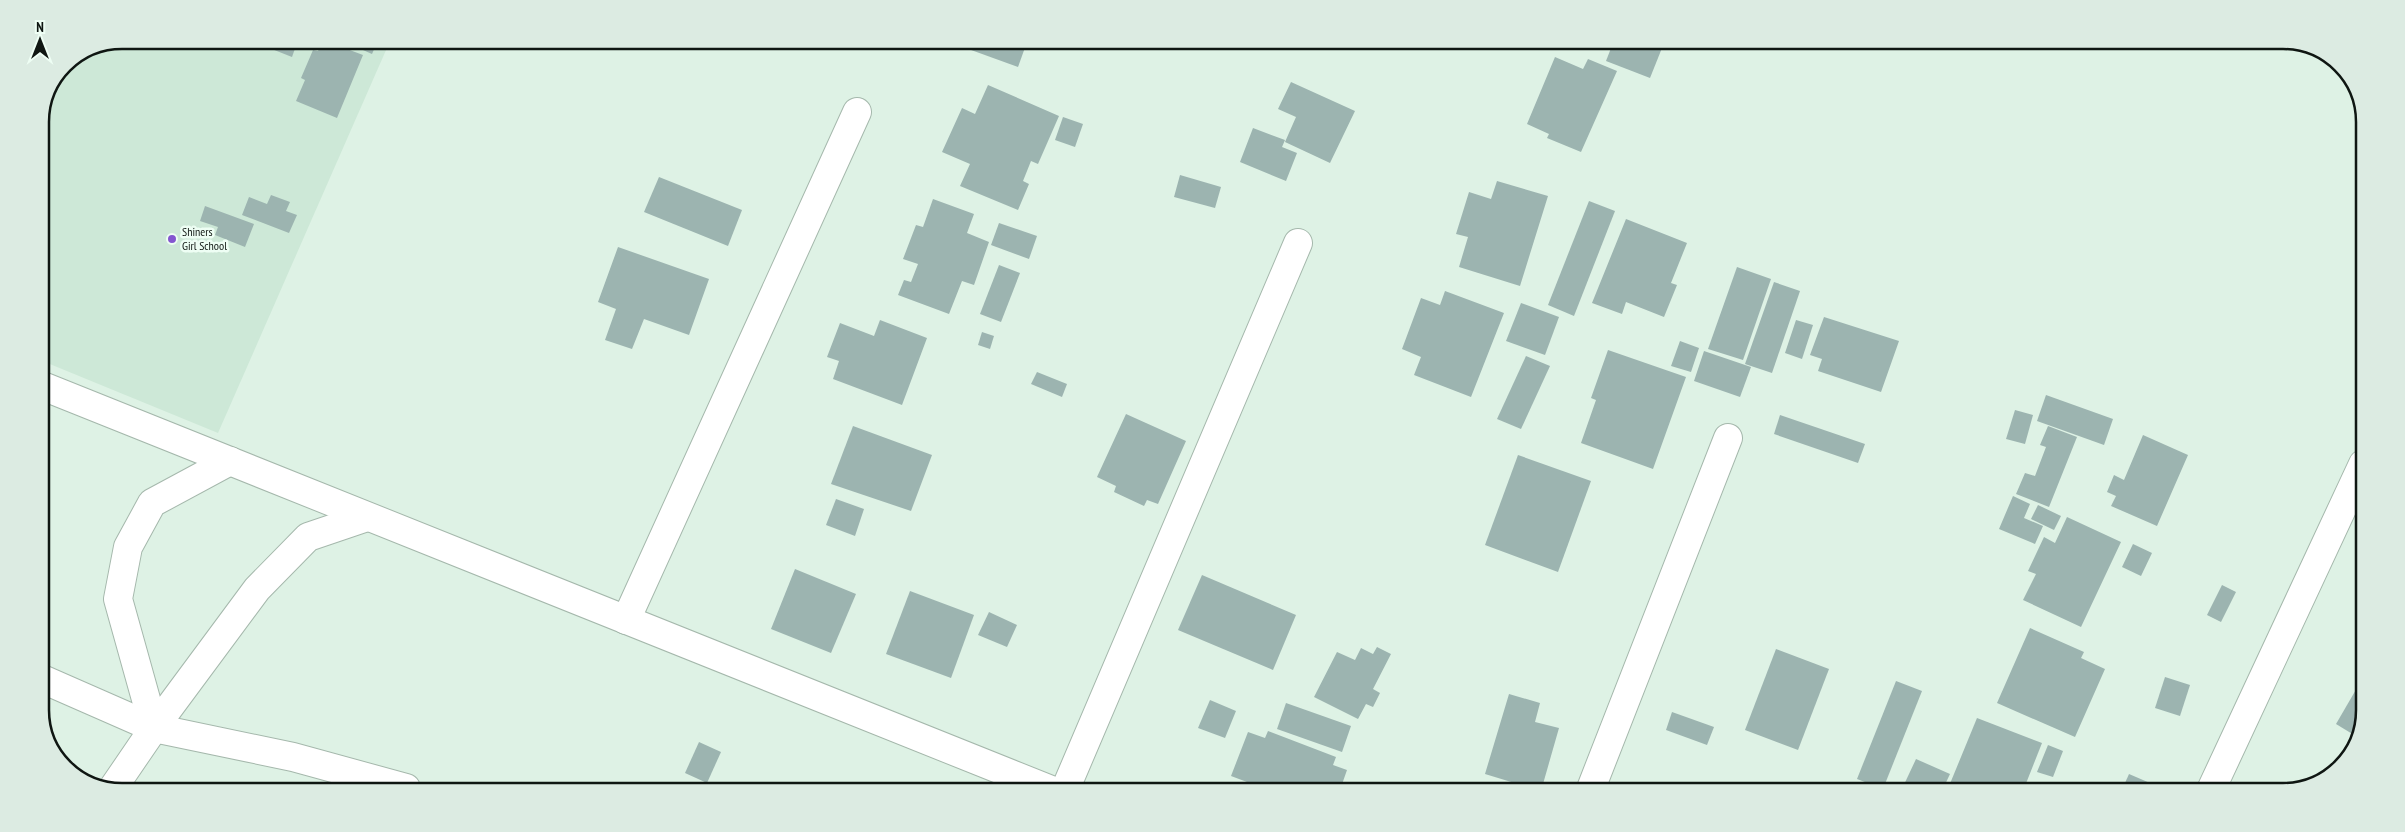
<svg xmlns="http://www.w3.org/2000/svg" width="2405" height="832" viewBox="0 0 2405 832" font-family="'PT Sans Narrow',sans-serif">
	<style>
		.built { fill: #cde8d7 }
		.building { fill: #9cb4b0 }
		.lines { fill: none; stroke-linecap: round; stroke-linejoin: round }
		.minor-casing { stroke: #a5b8ac; stroke-width: 30 }
		.minor { stroke: #fff; stroke-width: 28 }
		.poi-dot { fill: #8456cf; stroke: #eefef4; stroke-width: 2 }
		.labels { text-anchor: middle; stroke-width: 5; stroke-linejoin: round; paint-order: stroke }
		.poi-label { font-size: 12px; fill: #0f1612; stroke: #eefef4; text-anchor: start }
		.rim { fill: none; stroke: #0f1612; stroke-width: 2.5 }
	</style>
	<rect width="100%" height="100%" fill="#def2e5"/>
	<path class="built" d="M122,40L390,41L218,433L40,360V117L64,64Z"/>
	<g class="building">
		<path d="M249,40H298L292,57Z"/>
		<path d="M323,40L363,55L337,118L296,101L305,80L301,78L313,50L318,51Z"/>
		<path d="M348,40H378L372,54L347,43Z"/>
		<path d="M962,42H1027L1018,67L960,46Z"/>
		<path d="M1613,43H1664L1650,78L1606,61Z"/>
		<path d="M1555,57L1583,69L1588,59L1617,71L1581,152L1547,138L1549,134L1527,124Z"/>
		<path d="M1291,82L1355,111L1330,163L1285,142L1296,117L1278,109Z"/>
		<path d="M988,85L1059,116L1038,164L1031,161L1023,181L1029,184L1018,210L960,186L970,164L942,152L962,108L975,114Z"/>
		<path d="M1063,117L1083,124L1075,147L1055,140Z"/>
		<path d="M1253,128L1285,140L1282,147L1297,153L1286,181L1240,162Z"/>
		<path d="M1180,175L1221,187L1215,208L1174,197Z"/>
		<path d="M659,177L742,210L728,246L644,212Z"/>
		<path d="M1497,181L1548,196L1520,286L1459,267L1468,237L1456,234L1469,192L1491,199Z"/>
		<path d="M271,195L290,202L286,211L297,215L289,233L242,215L249,197L267,204Z"/>
		<path d="M933,199L974,214L967,233L989,242L974,285L962,281L949,314L898,295L904,280L911,282L918,264L903,259L916,225L923,227Z"/>
		<path d="M1589,201L1615,211L1574,316L1548,305Z"/>
		<path d="M205,206L254,224L245,247L215,235L218,227L200,221Z"/>
		<path d="M1626,219L1687,243L1671,283L1677,285L1664,317L1626,302L1622,314L1592,303Z"/>
		<path d="M999,223L1037,236L1029,259L991,245Z"/>
		<path d="M618,247L709,279L689,335L644,319L632,349L605,340L616,309L598,302Z"/>
		<path d="M999,265L1020,273L1001,322L980,314Z"/>
		<path d="M1737,267L1771,279L1743,360L1708,349Z"/>
		<path d="M1774,282L1800,291L1772,373L1745,364Z"/>
		<path d="M1445,291L1504,313L1471,397L1414,375L1421,357L1402,349L1421,298L1440,305Z"/>
		<path d="M1521,303L1559,317L1545,355L1506,341Z"/>
		<path d="M1824,317L1899,341L1881,392L1818,371L1822,359L1810,355Z"/>
		<path d="M880,320L927,338L902,405L833,379L839,361L827,357L840,323L874,336Z"/>
		<path d="M1796,320L1813,325L1802,359L1785,353Z"/>
		<path d="M982,332L994,336L990,349L978,345Z"/>
		<path d="M1680,341L1699,348L1691,372L1671,366Z"/>
		<path d="M1608,350L1686,377L1653,469L1581,443L1596,400L1591,398Z"/>
		<path d="M1704,351L1751,367L1740,397L1694,381Z"/>
		<path d="M1526,356L1550,366L1521,429L1497,419Z"/>
		<path d="M1037,372L1067,384L1062,397L1031,384Z"/>
		<path d="M2046,395L2113,419L2104,445L2037,421Z"/>
		<path d="M2015,410L2033,415L2025,444L2006,439Z"/>
		<path d="M1126,414L1186,441L1158,504L1147,500L1144,506L1114,492L1116,486L1097,477Z"/>
		<path d="M1780,415L1865,444L1858,463L1774,434Z"/>
		<path d="M853,426L932,455L911,511L831,484Z"/>
		<path d="M2048,426L2077,437L2049,507L2016,494L2025,473L2035,476L2046,447L2040,445Z"/>
		<path d="M2143,435L2188,455L2157,526L2111,506L2116,496L2107,492L2114,475L2124,480Z"/>
		<path d="M1518,455L1591,481L1558,572L1485,545Z"/>
		<path d="M2013,496L2030,504L2024,518L2043,526L2035,544L1999,529Z"/>
		<path d="M836,499L864,509L855,536L826,525Z"/>
		<path d="M2038,505L2061,516L2054,530L2031,519Z"/>
		<path d="M2067,517L2121,542L2081,627L2023,600L2036,574L2028,571L2044,537L2055,543Z"/>
		<path d="M2133,544L2152,553L2141,576L2122,567Z"/>
		<path d="M795,569L856,594L831,653L771,629Z"/>
		<path d="M1202,575L1296,615L1273,670L1178,630Z"/>
		<path d="M2222,585L2236,592L2221,622L2207,615Z"/>
		<path d="M910,591L974,615L951,678L886,654Z"/>
		<path d="M989,612L1017,625L1007,647L978,635Z"/>
		<path d="M2030,628L2084,652L2081,658L2105,669L2075,737L1997,703Z"/>
		<path d="M1377,647L1391,654L1373,689L1380,693L1373,707L1366,704L1358,719L1314,697L1337,652L1355,660L1361,648L1373,654Z"/>
		<path d="M1776,649L1829,669L1798,750L1745,730Z"/>
		<path d="M2165,677L2190,685L2180,716L2155,708Z"/>
		<path d="M1896,681L1922,691L1883,789L1857,779Z"/>
		<path d="M2361,681V736L2359,738L2336,724Z"/>
		<path d="M1509,694L1540,703L1535,722L1559,728L1541,791L1485,774Z"/>
		<path d="M1210,700L1236,711L1225,738L1198,728Z"/>
		<path d="M1286,703L1351,726L1342,752L1277,729Z"/>
		<path d="M1672,712L1714,727L1707,745L1666,730Z"/>
		<path d="M1977,718L2042,743L2023,791H1947Z"/>
		<path d="M1268,731L1336,757L1333,765L1347,770L1340,790H1262L1263,788L1231,776L1248,732L1265,738Z"/>
		<path d="M699,742L721,752L707,783L685,773Z"/>
		<path d="M2048,745L2063,751L2053,777L2037,772Z"/>
		<path d="M1916,759L1950,774L1942,791H1901Z"/>
		<path d="M2129,774L2150,783L2146,792H2121Z"/>
	</g>
	<g class="lines">
		<g class="minor-casing">
			<g id="minor">
				<path d="M40,385L1051,790"/>
				<path d="M626,620L857,112"/>
				<path d="M40,678L154,728L293,757L406,788"/>
				<path d="M154,728L118,599L128,547L152,503L230,461"/>
				<path d="M113,788L154,728L257,589L308,537L367,517"/>
				<path d="M1065,790L1298,243"/>
				<path d="M1590,791L1728,438"/>
				<path d="M2210,792L2363,464"/>
			</g>
		</g>
		<use href="#minor" class="minor"/>
	</g>
	<circle class="poi-dot" cx="172" cy="239" r="5"/>
	<g class="labels">
		<g class="poi-label">
			<text x="182" y="236">Shiners<tspan x="182" dy="14">Girl School</tspan></text>
		</g>
	</g>
	<path d="M0 0H2405V832H0ZM122 49H2283A73 73 0 0 1 2356 122V710A73 73 0 0 1 2283 783H122A73 73 0 0 1 49 710V122A73 73 0 0 1 122 49Z" fill="#dcebe2" fill-rule="evenodd"/>
	<path class="rim" d="M122 49H2283A73 73 0 0 1 2356 122V710A73 73 0 0 1 2283 783H122A73 73 0 0 1 49 710V122A73 73 0 0 1 122 49Z"/>
	<g transform="translate(40 40)" stroke="#eefef4" stroke-width="4" paint-order="stroke">
	<path d="M0-4L9 19L0 12L-9 19Z" fill="#0f1612"/>
	<text y="-8" font-size="14" font-weight="bold" text-anchor="middle" fill="#0f1612">N</text>
	</g>
</svg>
